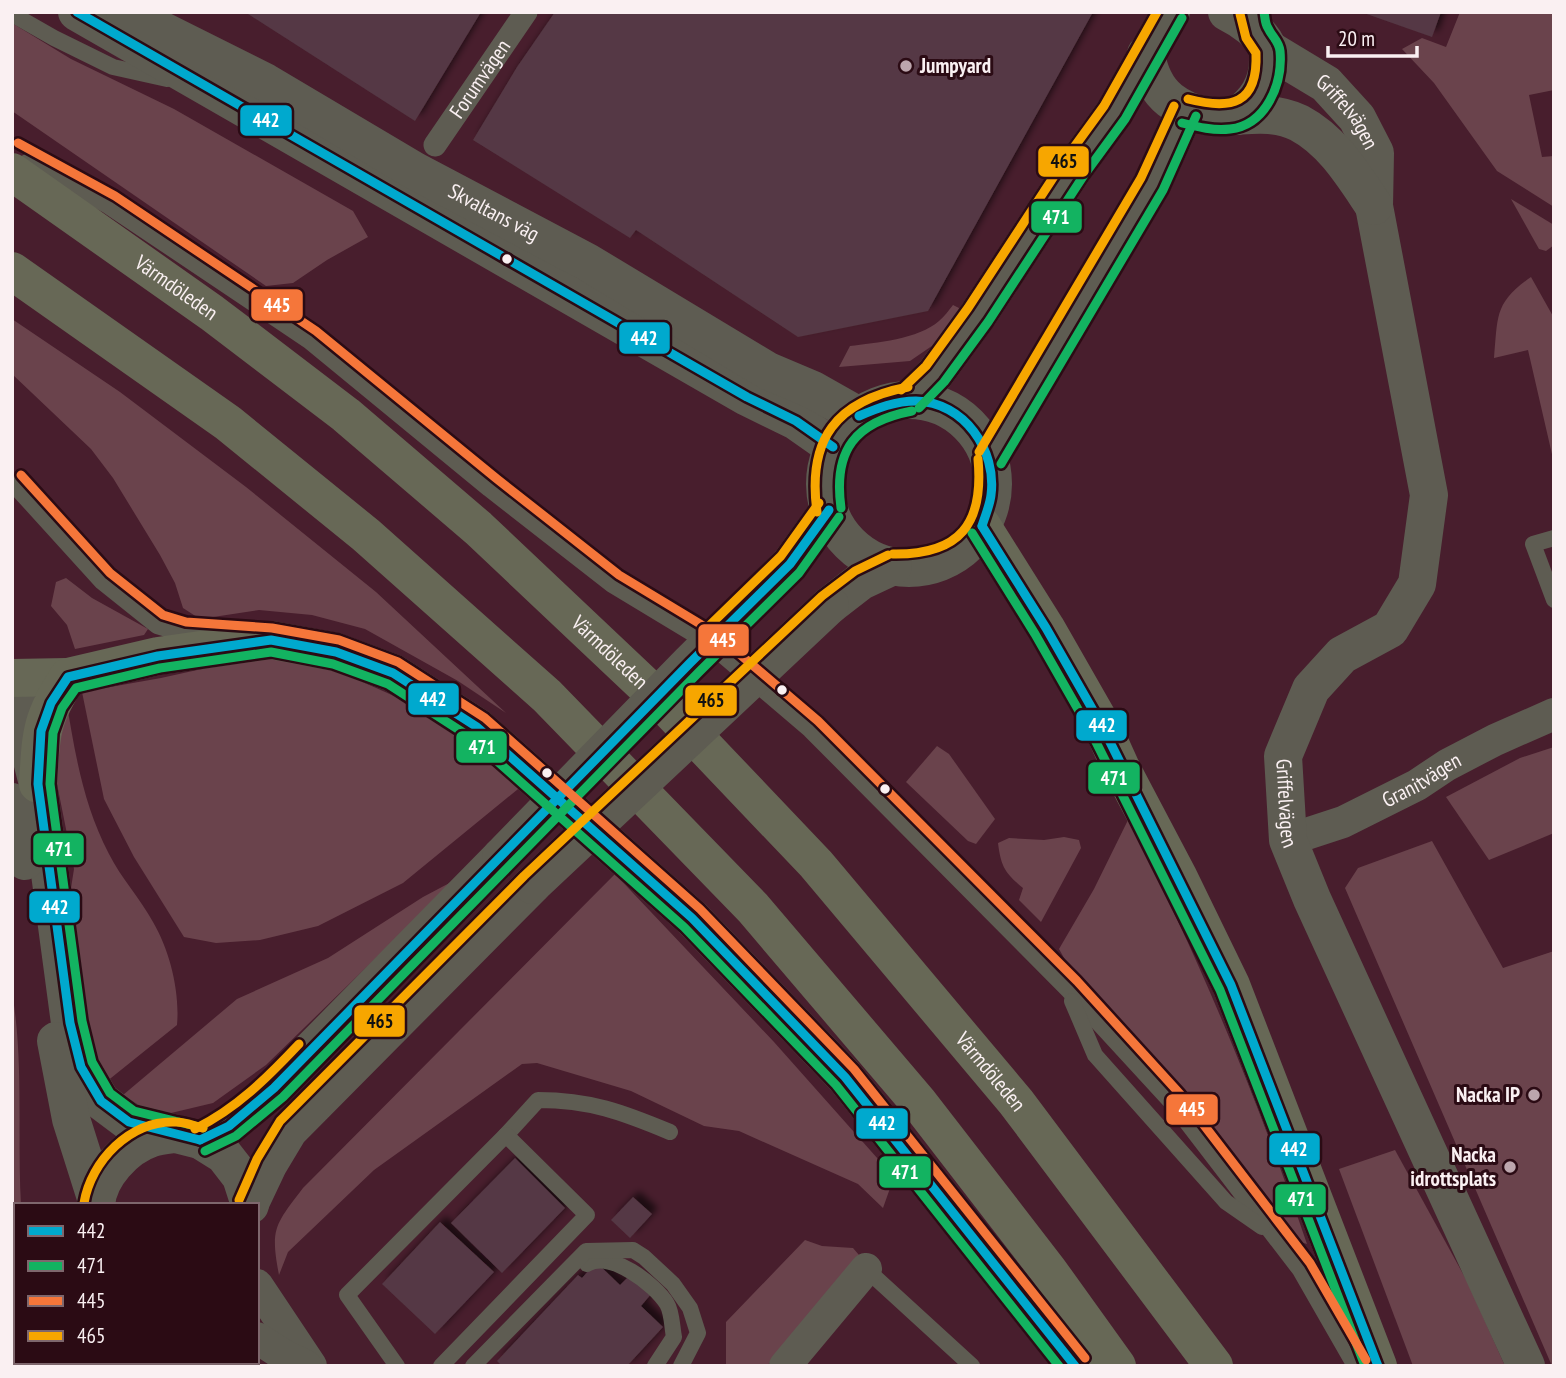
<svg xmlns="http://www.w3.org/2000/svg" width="1566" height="1378" viewBox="0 0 1566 1378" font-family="'PT Sans Narrow',sans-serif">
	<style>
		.green { fill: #6a434c }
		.building { fill: #543844; filter: url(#shadow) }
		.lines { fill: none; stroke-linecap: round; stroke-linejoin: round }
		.service { stroke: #5e5c52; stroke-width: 16 }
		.pedestrian { stroke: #5e5c52; stroke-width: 23 }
		.minor { stroke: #5e5c52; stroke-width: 32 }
		.tertiary { stroke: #5e5c52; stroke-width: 38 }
		.motorway { stroke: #676856; stroke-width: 38 }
		.tertiary-bridge { stroke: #5e5c52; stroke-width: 38 }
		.bus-1-casing { stroke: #2b0b14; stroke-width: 14 }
		.bus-2-casing { stroke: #2b0b14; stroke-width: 14 }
		.bus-3-casing { stroke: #2b0b14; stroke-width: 14 }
		.bus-4-casing { stroke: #2b0b14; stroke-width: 14 }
		.bus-1 { stroke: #00a9ce; stroke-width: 9 }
		.bus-2 { stroke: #13b361; stroke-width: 9 }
		.bus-3 { stroke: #f5763a; stroke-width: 9 }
		.bus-4 { stroke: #f7a600; stroke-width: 9 }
		.poi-dot { fill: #bca6ad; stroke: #2b0b14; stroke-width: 2.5 }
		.bus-dot { fill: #faf0f2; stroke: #2b0b14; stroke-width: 2.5 }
		.labels { text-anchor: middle; stroke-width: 6; stroke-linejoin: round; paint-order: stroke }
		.poi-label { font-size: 21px; font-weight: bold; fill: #faf0f2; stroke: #2b0b14; text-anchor: end }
		.street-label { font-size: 21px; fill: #faf0f2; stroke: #2b0b14 }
		.line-badge { stroke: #2b0b14; stroke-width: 2.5 }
		.badge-label { font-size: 19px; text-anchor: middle; font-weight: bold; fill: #fff }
		.pale-badge-label { font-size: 19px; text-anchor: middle; font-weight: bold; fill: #111 }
	</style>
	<defs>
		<filter id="shadow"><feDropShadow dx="6" dy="-6" stdDeviation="3.5" flood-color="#0009"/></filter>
	</defs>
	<rect width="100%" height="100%" fill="#481e2d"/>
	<g class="green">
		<path d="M1460,12H1554V90L1529,95L1542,157L1554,156V207L1497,171L1434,83L1402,49L1422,38L1446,47Z"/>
		<path d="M12,23L71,59L174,109L353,211L368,237L327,260L293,283L266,286L12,111Z"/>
		<path d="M1511,199L1554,225V245L1546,251L1539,249Z"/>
		<path d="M1531,277L1554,318V463L1528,350L1494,358C1498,316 1494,303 1531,277Z"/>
		<path d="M953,305L967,312L942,339L910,361L839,367L850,346C875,343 919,339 939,321C944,317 949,310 953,305Z"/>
		<path d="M12,319L120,392L246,487L376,592L506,713L458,681L365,629L312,615L259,610L200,619L183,608L175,583L160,555L113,478L91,449L12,374Z"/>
		<path d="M66,578L92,598L148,629L144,635L75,649L67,625L51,606L56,582Z"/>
		<path d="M261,656L338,671L421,708L523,785L403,883L318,926L260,940L216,943L184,937L134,857L104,799L82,692L161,678Z"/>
		<path d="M66,699C75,753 83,804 109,854C121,878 140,898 153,922C170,951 180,992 177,1025L106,1082L90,1054L68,907L74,869L52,759Z"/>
		<path d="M937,746L949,754L995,819L976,844L968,841L906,782Z"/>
		<path d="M1554,747V833L1489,860L1446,797L1520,758Z"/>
		<path d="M1128,820C1199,956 1257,1098 1307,1244L1297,1241L1196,1109L1083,992L1059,949L1094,889Z"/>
		<path d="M1064,837L1079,840L1081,848L1041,922L1019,900L1023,888C1005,873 1001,867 998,843L1009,838L1044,840Z"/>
		<path d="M1432,841L1503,968L1554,951V1366H1552L1345,888L1358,868Z"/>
		<path d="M615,874L774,1042L894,1177L883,1208L858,1184L739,1131L704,1126L631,1091L537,1063L522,1064L374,1170L288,1252L279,1275C270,1228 275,1225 303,1188Z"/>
		<path d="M457,879L266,1065L213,1103L171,1113L148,1111L123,1095L237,999L328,958L423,897Z"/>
		<path d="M12,992C24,1062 17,1134 21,1205H16V1321L12,1325Z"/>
		<path d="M1395,1150L1468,1283L1505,1366H1413L1339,1169Z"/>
		<path d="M805,1240L822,1246L853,1248L859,1255L767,1366H726V1322Z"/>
	</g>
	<g class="building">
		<path d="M245,12H481L415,121Z"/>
		<path d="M555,12H1093L928,311L798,337L636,230L630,238L473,140L517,67Z"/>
		<path d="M1361,12H1441L1432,37Z"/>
		<path d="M515,1158L565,1208L502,1273L451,1223Z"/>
		<path d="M633,1197L652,1214L630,1238L611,1220Z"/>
		<path d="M440,1222L494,1272L435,1334L382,1284Z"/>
		<path d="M596,1262L620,1285L631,1274L652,1293L641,1306L663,1327L627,1366H502L497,1361L578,1275L582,1278Z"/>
	</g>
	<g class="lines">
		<g class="service">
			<path d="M12,14L54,38L113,67L167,79"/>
			<path d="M27,162L108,206L309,341L489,489L612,585L708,643L810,730L1068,990L1171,1102L1300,1270L1355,1366"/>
			<path d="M12,483L102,582L157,626L184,634L201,635"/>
			<path d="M1554,538L1533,544L1554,600"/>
			<path d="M1072,1001L1095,1055L1226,1202L1262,1227"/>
			<path d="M506,1135L538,1100C590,1100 622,1112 670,1132"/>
			<path d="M587,1264C610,1250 655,1284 667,1304C672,1312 672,1327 674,1337L655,1366"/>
			<path d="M866,1269L972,1366"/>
			<path d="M397,1366L347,1295L506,1135L587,1215L441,1366"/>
			<path d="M473,1366L586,1251L633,1250L644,1257L673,1284L690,1308L698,1333L681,1366"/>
		</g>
		<path class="pedestrian" id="s1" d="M435,145L526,12"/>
		<g class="minor">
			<path id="s2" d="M1288,840L1343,822L1417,785L1447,765L1495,740L1554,714"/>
			<path d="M257,1285L311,1366"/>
			<path d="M257,1338L285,1356L306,1366"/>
			<path d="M36,1366L38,1362"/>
			<path d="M62,1366L66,1362"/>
			<path d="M785,1366L866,1269"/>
		</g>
		<g class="tertiary">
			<path d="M77,12L747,397L796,421L833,447"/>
			<path id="s3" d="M125,12L265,82L415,171L587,262L768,371L813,390L859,416"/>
			<path d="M1227,12C1241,19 1263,33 1268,49C1270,52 1268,56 1268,60C1268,85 1256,102 1237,116"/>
			<path id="s4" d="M1268,49L1326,84L1357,118L1375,153L1374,206L1429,495L1417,584L1390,629L1342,655L1311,689L1283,756L1288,840L1312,899L1526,1366"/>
			<path d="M1146,54C1149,72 1155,88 1170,100C1214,134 1254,101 1299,123C1333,141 1353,175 1374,206"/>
			<path d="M910,399L935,374L978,315L1074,168L1114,113L1171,12"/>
			<circle cx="909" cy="484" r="84"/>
			<path d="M990,458L1152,184L1185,111"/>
			<path d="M790,564L829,510"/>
			<path d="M830,605L861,581L893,566"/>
			<path d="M12,683L38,784L70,1023L81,1067L101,1101L129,1122L200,1140L224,1155L241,1177L250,1205"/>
			<path d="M12,802L25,861"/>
			<path d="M56,1041L71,1119L96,1198"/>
			<path d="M200,1140L229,1126L274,1088L501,857"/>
			<path d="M250,1203L268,1165L289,1130L532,885"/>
			<path d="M96,1205C98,1176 125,1147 152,1138C159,1136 168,1135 175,1134"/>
		</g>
		<g class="motorway">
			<path id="s5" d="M12,172L212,313L346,415L478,528L658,698L816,864L1016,1102L1214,1366"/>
			<path d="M12,271L228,423L366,535L547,696L753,908L919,1103L1048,1270L1117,1366"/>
			<path d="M982,526L1046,628L1102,726L1121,768L1178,876L1231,985L1378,1366"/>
			<path d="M12,678L68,677"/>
			<path d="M38,784C41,735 40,720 68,677L158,656L271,640L336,652L393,673L477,727L692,918L845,1077L1075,1366"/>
		</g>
		<g class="tertiary-bridge">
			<path d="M501,857L690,663L790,564"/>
			<path d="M532,885L830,605"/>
		</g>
		<g class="bus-1-casing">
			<g id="bus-1">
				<path d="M77,12L747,397L796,421L833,447"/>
				<path d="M859,416C878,408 895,401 916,401C964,402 997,450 991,495C990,505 985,516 982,526"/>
				<path d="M982,526L1046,628L1102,726L1231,985L1378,1366"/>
				<path d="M200,1140L129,1122L101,1101L81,1067L70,1023L38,784L41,731L51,703L68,677L158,656L271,640L336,652L393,673L477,727L692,918L845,1077L1075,1366"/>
				<path d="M200,1140L229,1126L274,1088L690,663L790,564L829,510"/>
			</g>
		</g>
		<g class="bus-2-casing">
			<g id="bus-2">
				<path d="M1182,123C1198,127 1214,131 1230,129C1266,125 1283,84 1280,51C1279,41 1272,37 1268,28C1265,24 1265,17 1264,12"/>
				<path d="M919,408L944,382L988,322L1084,175L1125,119L1182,18"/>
				<path d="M1001,464L1163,190L1196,116"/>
				<path d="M841,508C833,450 855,422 912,411"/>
				<path d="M972,533L1035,634L1091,732L1220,990L1365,1366"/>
				<path d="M203,1128L134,1111L110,1093L92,1062L82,1021L50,784L53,733L62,708L76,688L160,668L271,652L333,664L388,684L470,737L684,927L836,1085L1059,1366"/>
				<path d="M205,1151L236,1136L283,1097L699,672L799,573L839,517"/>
			</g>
		</g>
		<g class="bus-3-casing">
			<g id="bus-3">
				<path d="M18,143L115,196L316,331L497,479L619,575L715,633L818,721L1077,981L1180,1094L1310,1263L1366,1360"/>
				<path d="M21,475L110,573L163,615L186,622L272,628L339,640L398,662L485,718L700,909L854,1069L1085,1358"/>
			</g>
		</g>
		<g class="bus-4-casing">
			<g id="bus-4">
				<path d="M1188,99C1231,110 1258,105 1256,53L1246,38L1240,14"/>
				<path d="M901,390L926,366L968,308L1064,161L1104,106L1157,12"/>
				<path d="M979,452L1141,178L1174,106"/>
				<path d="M817,512C807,439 836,401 908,387"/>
				<path d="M893,554C960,555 984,524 978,459"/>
				<path d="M708,627L781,556L819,503"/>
				<path d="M195,1129C237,1108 267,1078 299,1044"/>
				<path d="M239,1200L257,1159L280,1121L524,876L822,596L855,571L888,555"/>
				<path d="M84,1203C91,1161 130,1120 176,1122C185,1122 194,1126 203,1128"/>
			</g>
		</g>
		<use href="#bus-1" class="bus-1"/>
		<use href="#bus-2" class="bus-2"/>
		<use href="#bus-3" class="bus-3"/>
		<use href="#bus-4" class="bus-4"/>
	</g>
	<g class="poi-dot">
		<circle cx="906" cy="66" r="7"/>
		<circle cx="1534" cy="1095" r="7"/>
		<circle cx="1510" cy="1167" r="7"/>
	</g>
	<g class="bus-dot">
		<circle cx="507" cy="259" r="6"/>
		<circle cx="782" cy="690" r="6"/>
		<circle cx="547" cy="773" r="6"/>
		<circle cx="885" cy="789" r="6"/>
	</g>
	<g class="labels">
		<g class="poi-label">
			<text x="920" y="73" text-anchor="start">Jumpyard</text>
			<text x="1520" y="1102">Nacka IP</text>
			<text x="1496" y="1162">Nacka<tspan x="1496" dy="24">idrottsplats</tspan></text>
		</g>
		<g class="street-label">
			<text dy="7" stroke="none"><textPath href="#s1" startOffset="80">Forumvägen</textPath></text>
			<text dy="7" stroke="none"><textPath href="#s4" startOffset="103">Griffelvägen</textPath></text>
			<text dy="7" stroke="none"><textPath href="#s3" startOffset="420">Skvaltans väg</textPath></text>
			<text dy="7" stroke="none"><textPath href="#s5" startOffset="201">Värmdöleden</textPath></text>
			<text dy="7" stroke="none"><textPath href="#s5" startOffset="768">Värmdöleden</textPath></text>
			<text dy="7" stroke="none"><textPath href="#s2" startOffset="147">Granitvägen</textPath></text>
			<text dy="7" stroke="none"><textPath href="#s4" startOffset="863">Griffelvägen</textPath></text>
			<text dy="7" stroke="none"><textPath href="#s5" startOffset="1335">Värmdöleden</textPath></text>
		</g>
	</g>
	<g class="line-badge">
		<rect x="239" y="104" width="54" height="33" rx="7" fill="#00a9ce"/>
		<rect x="1037" y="145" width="53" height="33" rx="7" fill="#f7a600"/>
		<rect x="1030" y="200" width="53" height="34" rx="7" fill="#13b361"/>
		<rect x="250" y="288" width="54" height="34" rx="7" fill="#f5763a"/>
		<rect x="618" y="321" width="53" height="34" rx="7" fill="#00a9ce"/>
		<rect x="697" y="623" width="53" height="34" rx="7" fill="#f5763a"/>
		<rect x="407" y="682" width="53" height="34" rx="7" fill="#00a9ce"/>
		<rect x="684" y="684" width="54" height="33" rx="7" fill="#f7a600"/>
		<rect x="1075" y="709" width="53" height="33" rx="7" fill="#00a9ce"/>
		<rect x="455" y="730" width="53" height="34" rx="7" fill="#13b361"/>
		<rect x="1087" y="761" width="54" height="34" rx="7" fill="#13b361"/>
		<rect x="32" y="832" width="53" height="34" rx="7" fill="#13b361"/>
		<rect x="28" y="890" width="53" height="34" rx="7" fill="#00a9ce"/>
		<rect x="353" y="1004" width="53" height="34" rx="7" fill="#f7a600"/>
		<rect x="1165" y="1093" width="54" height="33" rx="7" fill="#f5763a"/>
		<rect x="855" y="1107" width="54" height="33" rx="7" fill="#00a9ce"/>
		<rect x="1268" y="1132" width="53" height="34" rx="7" fill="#00a9ce"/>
		<rect x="878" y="1155" width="54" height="34" rx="7" fill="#13b361"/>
		<rect x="1274" y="1183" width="53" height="33" rx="7" fill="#13b361"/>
	</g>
	<g class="badge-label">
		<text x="266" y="127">442</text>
		<text x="1056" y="224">471</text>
		<text x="277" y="312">445</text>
		<text x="644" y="345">442</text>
		<text x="723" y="647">445</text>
		<text x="433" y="706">442</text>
		<text x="1102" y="732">442</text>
		<text x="482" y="754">471</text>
		<text x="1114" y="785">471</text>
		<text x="59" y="856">471</text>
		<text x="55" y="914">442</text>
		<text x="1192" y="1116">445</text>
		<text x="882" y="1130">442</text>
		<text x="1294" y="1156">442</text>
		<text x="905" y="1179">471</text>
		<text x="1301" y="1206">471</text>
	</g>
	<g class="pale-badge-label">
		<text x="1064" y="168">465</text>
		<text x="711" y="707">465</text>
		<text x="380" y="1028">465</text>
	</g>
	<rect width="1566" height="1378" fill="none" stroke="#faf0f2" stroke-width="28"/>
	<rect x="14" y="1203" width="245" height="161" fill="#2b0b14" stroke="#7e676d" stroke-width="2"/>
	<rect x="28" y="1226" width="35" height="10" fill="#00a9ce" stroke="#7e676d" stroke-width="2"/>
	<text x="77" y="1238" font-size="21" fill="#faf0f2">442</text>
	<rect x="28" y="1261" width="35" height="10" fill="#13b361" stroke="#7e676d" stroke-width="2"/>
	<text x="77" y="1273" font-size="21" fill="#faf0f2">471</text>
	<rect x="28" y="1296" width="35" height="10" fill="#f5763a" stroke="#7e676d" stroke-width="2"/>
	<text x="77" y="1308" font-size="21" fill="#faf0f2">445</text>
	<rect x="28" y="1331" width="35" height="10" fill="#f7a600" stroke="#7e676d" stroke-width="2"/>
	<text x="77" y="1343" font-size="21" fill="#faf0f2">465</text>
	<path d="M1328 46v10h89v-10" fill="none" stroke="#faf0f2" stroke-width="3.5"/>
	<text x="1338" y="46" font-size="21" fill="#faf0f2" stroke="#2b0b14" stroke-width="5" paint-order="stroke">20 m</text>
</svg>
